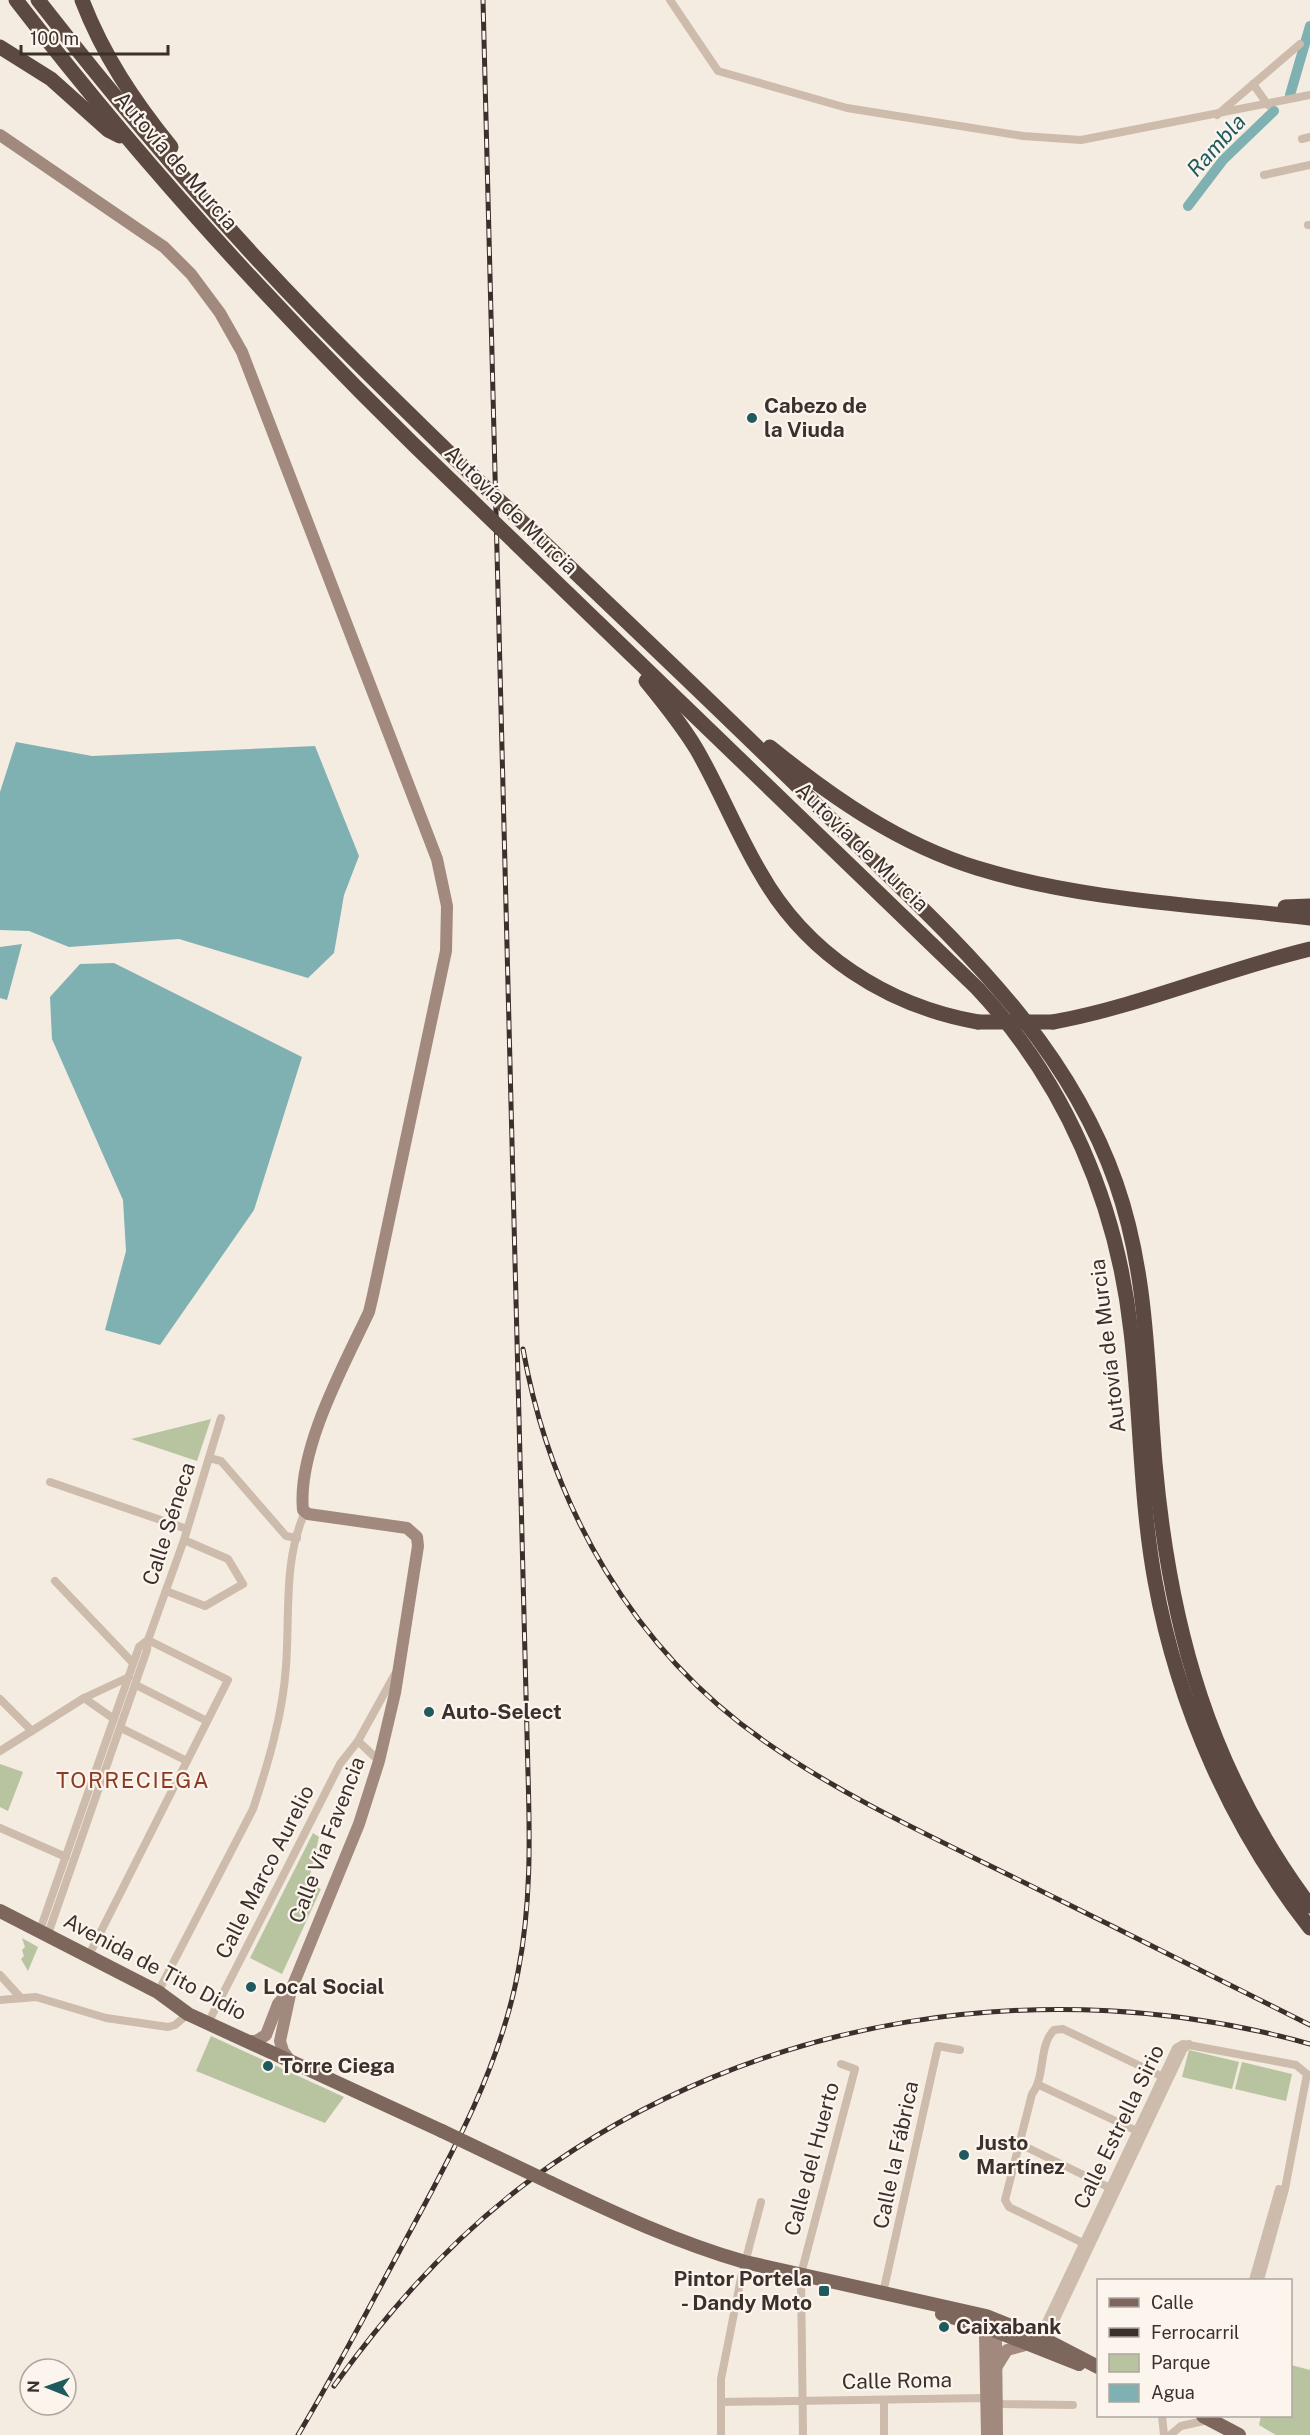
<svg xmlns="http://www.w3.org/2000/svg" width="1310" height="2435" viewBox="0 0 1310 2435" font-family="'Public Sans',sans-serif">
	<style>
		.green { fill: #b8c4a0 }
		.water { fill: #7fb0b2 }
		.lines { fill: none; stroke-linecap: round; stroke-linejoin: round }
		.canal { stroke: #7fb0b2; stroke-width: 10 }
		.street { stroke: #cdbbac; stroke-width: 8 }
		.secondary { stroke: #a18a7d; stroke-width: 12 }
		.primary { stroke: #7d675c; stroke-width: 14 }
		.highway { stroke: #5c4a42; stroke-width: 15 }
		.rail-casing { stroke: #3b302b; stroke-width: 5 }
		.rail { stroke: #fbf5ee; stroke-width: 3; stroke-dasharray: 9; stroke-linecap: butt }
		.primary-bridge { stroke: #7d675c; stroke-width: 14 }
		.highway-bridge { stroke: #5c4a42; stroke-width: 15 }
		.poi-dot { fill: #1f5a5e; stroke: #fbf5ee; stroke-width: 2 }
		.labels { text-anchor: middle; stroke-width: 4.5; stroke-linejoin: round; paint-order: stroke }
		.street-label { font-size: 21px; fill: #3b302b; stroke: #fbf5ee }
		.poi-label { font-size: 21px; font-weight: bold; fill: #3b302b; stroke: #fbf5ee; text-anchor: start }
		.water-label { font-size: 22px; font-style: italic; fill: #1f5a5e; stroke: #fbf5ee }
		.neighbourhood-label { font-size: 22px; letter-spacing: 1.5px; fill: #8c3b22; stroke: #fbf5ee }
	</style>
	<rect width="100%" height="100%" fill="#f4ebe1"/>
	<g class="green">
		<path d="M211,1419L197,1461L131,1439Z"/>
		<path d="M0,1764L23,1772L8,1811L0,1807Z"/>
		<path d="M313,1833L319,1837L308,1883L321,1889L282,1974L250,1958Z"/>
		<path d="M22,1938L38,1947L28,1971L21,1959L24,1956L22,1950L25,1947Z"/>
		<path d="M211,2036L344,2097L325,2123L196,2071Z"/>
		<path d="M1189,2050L1239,2062L1232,2089L1182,2077Z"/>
		<path d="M1242,2062L1292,2074L1286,2101L1235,2089Z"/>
		<path d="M1291,2365L1310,2370V2435H1276L1259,2425L1261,2416H1290Z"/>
	</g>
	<g class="water">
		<path d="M16,742L92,756L315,746L359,856L344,895L334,953L308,978L179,939L69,947L29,931L0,930V792Z"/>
		<path d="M22,944L7,1000L0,998V947Z"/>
		<path d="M114,963L302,1057L254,1210L160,1345L105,1330L126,1251L123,1200L52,1039L50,997L80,964Z"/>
	</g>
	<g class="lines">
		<g class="canal">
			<path d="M1290,95L1310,26"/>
			<path d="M1188,206L1223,160L1274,111"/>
		</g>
		<g class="street">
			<path d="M670,0L718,71L847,108L1023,136L1081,140L1310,95"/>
			<path d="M1253,84L1268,105"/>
			<path d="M1217,115L1300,44"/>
			<path d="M1302,139L1310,137"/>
			<path d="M1264,175L1310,165"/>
			<path d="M1308,225H1310"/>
			<path d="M209,1458L221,1461L286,1536L297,1538"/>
			<path d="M50,1482L187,1529"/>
			<path d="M55,1581L133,1663"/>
			<path d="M166,1591L205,1606L243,1584L228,1559L184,1540"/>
			<path d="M136,1685L207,1721"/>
			<path d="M84,1698L114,1719"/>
			<path d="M0,1699L32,1731"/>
			<path d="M121,1728L187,1761"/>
			<path d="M0,1751L84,1698L129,1677"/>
			<path d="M379,1761L358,1741L395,1674"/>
			<path d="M0,1828L66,1857"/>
			<path d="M40,1930L139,1647L148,1640"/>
			<path d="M48,1934L147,1650L148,1640L184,1540L221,1418"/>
			<path d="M89,1955L228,1680L148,1640"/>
			<path d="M0,1975L21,1998"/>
			<path d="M158,1992L253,1809C268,1764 283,1714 286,1666C290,1615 283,1561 305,1512"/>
			<path d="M0,2000L36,1997L106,2018L168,2027L175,2025L188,2014"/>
			<path d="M208,2023L340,1764L358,1741"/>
			<path d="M1039,2085L1137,2131"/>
			<path d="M1020,2144L1110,2188"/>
			<path d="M1083,2243L1009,2207L1005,2200L1032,2094C1046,2076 1038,2046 1054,2030L1063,2029L1163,2077"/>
			<path d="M1253,2280L1279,2189"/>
			<path d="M883,2293L938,2046L960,2050"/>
			<path d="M1039,2337L1176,2048L1183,2044L1296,2065L1307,2074L1285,2189L1260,2280"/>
			<path d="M1046,2340L1183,2050L1189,2044"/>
			<path d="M884,2400V2435"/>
			<path d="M721,2402L986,2398L1003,2404L1073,2405"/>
			<path d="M1162,2416L1164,2435"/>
			<path d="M721,2435V2379L741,2278L761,2202"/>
			<path d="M803,2435L801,2274L855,2069L841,2064"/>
			<path d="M1170,2435L1181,2426L1208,2420"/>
		</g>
		<g class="secondary">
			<path d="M0,135L164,247L191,274L220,313L242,352L437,859L447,906L446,951L373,1295L369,1312C344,1365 297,1450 303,1510L308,1514L407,1528L417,1537L418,1546L395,1693L379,1761L359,1824L291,1990L280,2041L283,2051L291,2062"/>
			<path d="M249,2041H256L266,2035L278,2004L290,1990"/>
			<path d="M994,2330L996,2335L997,2435"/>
			<path d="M997,2366L1007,2350L1029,2344"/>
			<path d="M987,2435L985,2335L988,2328"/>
		</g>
		<g class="primary">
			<path d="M0,1911L158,1992L188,2014L442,2131"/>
			<path d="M551,2183C614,2213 678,2243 745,2262L986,2316L1046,2340L1098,2367"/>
			<path d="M942,2314L988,2328L1079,2364"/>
			<path d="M1203,2416L1239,2435"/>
		</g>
		<g class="highway">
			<path d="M16,0C153,178 306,343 469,498"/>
			<path d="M38,0C123,109 214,216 311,316C362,369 416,420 469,472"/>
			<path d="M82,0C103,55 134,101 171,147"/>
			<path d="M0,47L51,79L108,130L120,136"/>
			<path d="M517,517C624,619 731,720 836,824C946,933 1063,1032 1116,1183C1148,1274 1147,1368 1155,1463C1170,1629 1209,1770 1310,1906"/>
			<path d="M531,558L977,988C1066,1083 1117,1204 1131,1332C1141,1415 1140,1499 1155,1581C1178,1707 1232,1828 1310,1928"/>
			<path d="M646,681C664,703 682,725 697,750C720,790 737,833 760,872C806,954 887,1006 978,1022"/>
			<path d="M770,747C833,798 899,844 977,868C1084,901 1200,905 1310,918"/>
			<path d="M1285,907L1310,906"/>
			<path d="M1053,1022C1140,1006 1223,970 1310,949"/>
		</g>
		<g class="rail-casing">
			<g id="rail">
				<path d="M523,1349C551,1507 634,1651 767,1743C843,1796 928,1835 1011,1876C1111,1925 1210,1975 1310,2025"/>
				<path d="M334,2386C390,2308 455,2235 533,2178C755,2015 1047,1970 1310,2044"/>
				<path d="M298,2435C334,2375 366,2313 399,2252C447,2163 499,2072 518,1972C531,1906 530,1840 528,1773L483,0"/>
			</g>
		</g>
		<use href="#rail" class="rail"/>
		<path class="primary-bridge" d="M442,2131L551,2183"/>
		<g class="highway-bridge">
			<path d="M469,472L517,517"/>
			<path d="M469,498L531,558"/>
			<path d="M978,1022H1053"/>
		</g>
	</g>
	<g class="poi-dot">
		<circle cx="752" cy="418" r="6"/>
		<circle cx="429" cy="1712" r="6"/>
		<circle cx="251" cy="1987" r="6"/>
		<circle cx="268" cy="2066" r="6"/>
		<circle cx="964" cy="2155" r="6"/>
		<rect x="818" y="2285" width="12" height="12" rx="3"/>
		<circle cx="944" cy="2327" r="6"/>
	</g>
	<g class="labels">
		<g class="street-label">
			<text transform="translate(176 161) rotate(49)" y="7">Autovía de Murcia</text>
			<text transform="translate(511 510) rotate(44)" y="7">Autovía de Murcia</text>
			<text transform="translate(862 847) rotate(44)" y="7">Autovía de Murcia</text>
			<text transform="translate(1108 1346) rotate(-97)" y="7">Autovía de Murcia</text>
			<text transform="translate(169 1524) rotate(-72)" y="7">Calle Séneca</text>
			<text transform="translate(327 1840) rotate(-69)" y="7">Calle Vía Favencia</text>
			<text transform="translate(265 1872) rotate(-63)" y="7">Calle Marco Aurelio</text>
			<text transform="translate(155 1967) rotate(28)" y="7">Avenida de Tito Didio</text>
			<text transform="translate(1119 2127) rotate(-64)" y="7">Calle Estrella Sirio</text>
			<text transform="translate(896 2155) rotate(-78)" y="7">Calle la Fábrica</text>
			<text transform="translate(812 2159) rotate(-75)" y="7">Calle del Huerto</text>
			<text transform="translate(897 2381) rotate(-1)" y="7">Calle Roma</text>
		</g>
		<g class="poi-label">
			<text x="764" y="413">Cabezo de<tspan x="764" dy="24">la Viuda</tspan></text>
			<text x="441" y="1719">Auto-Select</text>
			<text x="263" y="1994">Local Social</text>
			<text x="280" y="2073">Torre Ciega</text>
			<text x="976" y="2150">Justo<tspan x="976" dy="24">Martínez</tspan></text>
			<text x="812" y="2286" text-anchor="end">Pintor Portela<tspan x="812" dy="24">- Dandy Moto</tspan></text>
			<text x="956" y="2334">Caixabank</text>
		</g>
		<g class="water-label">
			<text transform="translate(1216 145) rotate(-48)" y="8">Rambla</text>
		</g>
		<g class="neighbourhood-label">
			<text x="133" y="1788">TORRECIEGA</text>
		</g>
	</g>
	<rect x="1097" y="2279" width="195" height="138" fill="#fbf5ee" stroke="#aea6a0" stroke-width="1.5"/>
	<rect x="1109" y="2298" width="30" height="9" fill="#7d675c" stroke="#aea6a0" stroke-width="1.5"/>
	<text x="1151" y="2309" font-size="18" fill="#3b302b">Calle</text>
	<rect x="1109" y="2328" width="30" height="9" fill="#3b302b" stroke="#aea6a0" stroke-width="1.5"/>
	<text x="1151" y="2339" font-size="18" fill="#3b302b">Ferrocarril</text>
	<rect x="1109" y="2354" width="30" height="18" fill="#b8c4a0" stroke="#aea6a0" stroke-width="1.5"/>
	<text x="1151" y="2369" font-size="18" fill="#3b302b">Parque</text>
	<rect x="1109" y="2384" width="30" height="18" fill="#7fb0b2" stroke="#aea6a0" stroke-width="1.5"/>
	<text x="1151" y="2399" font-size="18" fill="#3b302b">Agua</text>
	<g transform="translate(48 2387) rotate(271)"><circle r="28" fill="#fbf5ee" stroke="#aea6a0" stroke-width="1.5"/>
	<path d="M0-4.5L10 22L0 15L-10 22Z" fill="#1f5a5e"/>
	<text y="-9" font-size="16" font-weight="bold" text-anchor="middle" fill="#3b302b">N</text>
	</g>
	<path d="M21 45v9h147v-9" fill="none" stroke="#3b302b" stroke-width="3"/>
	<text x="30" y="45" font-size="18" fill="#3b302b" stroke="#fbf5ee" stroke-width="4.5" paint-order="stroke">100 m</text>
</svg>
